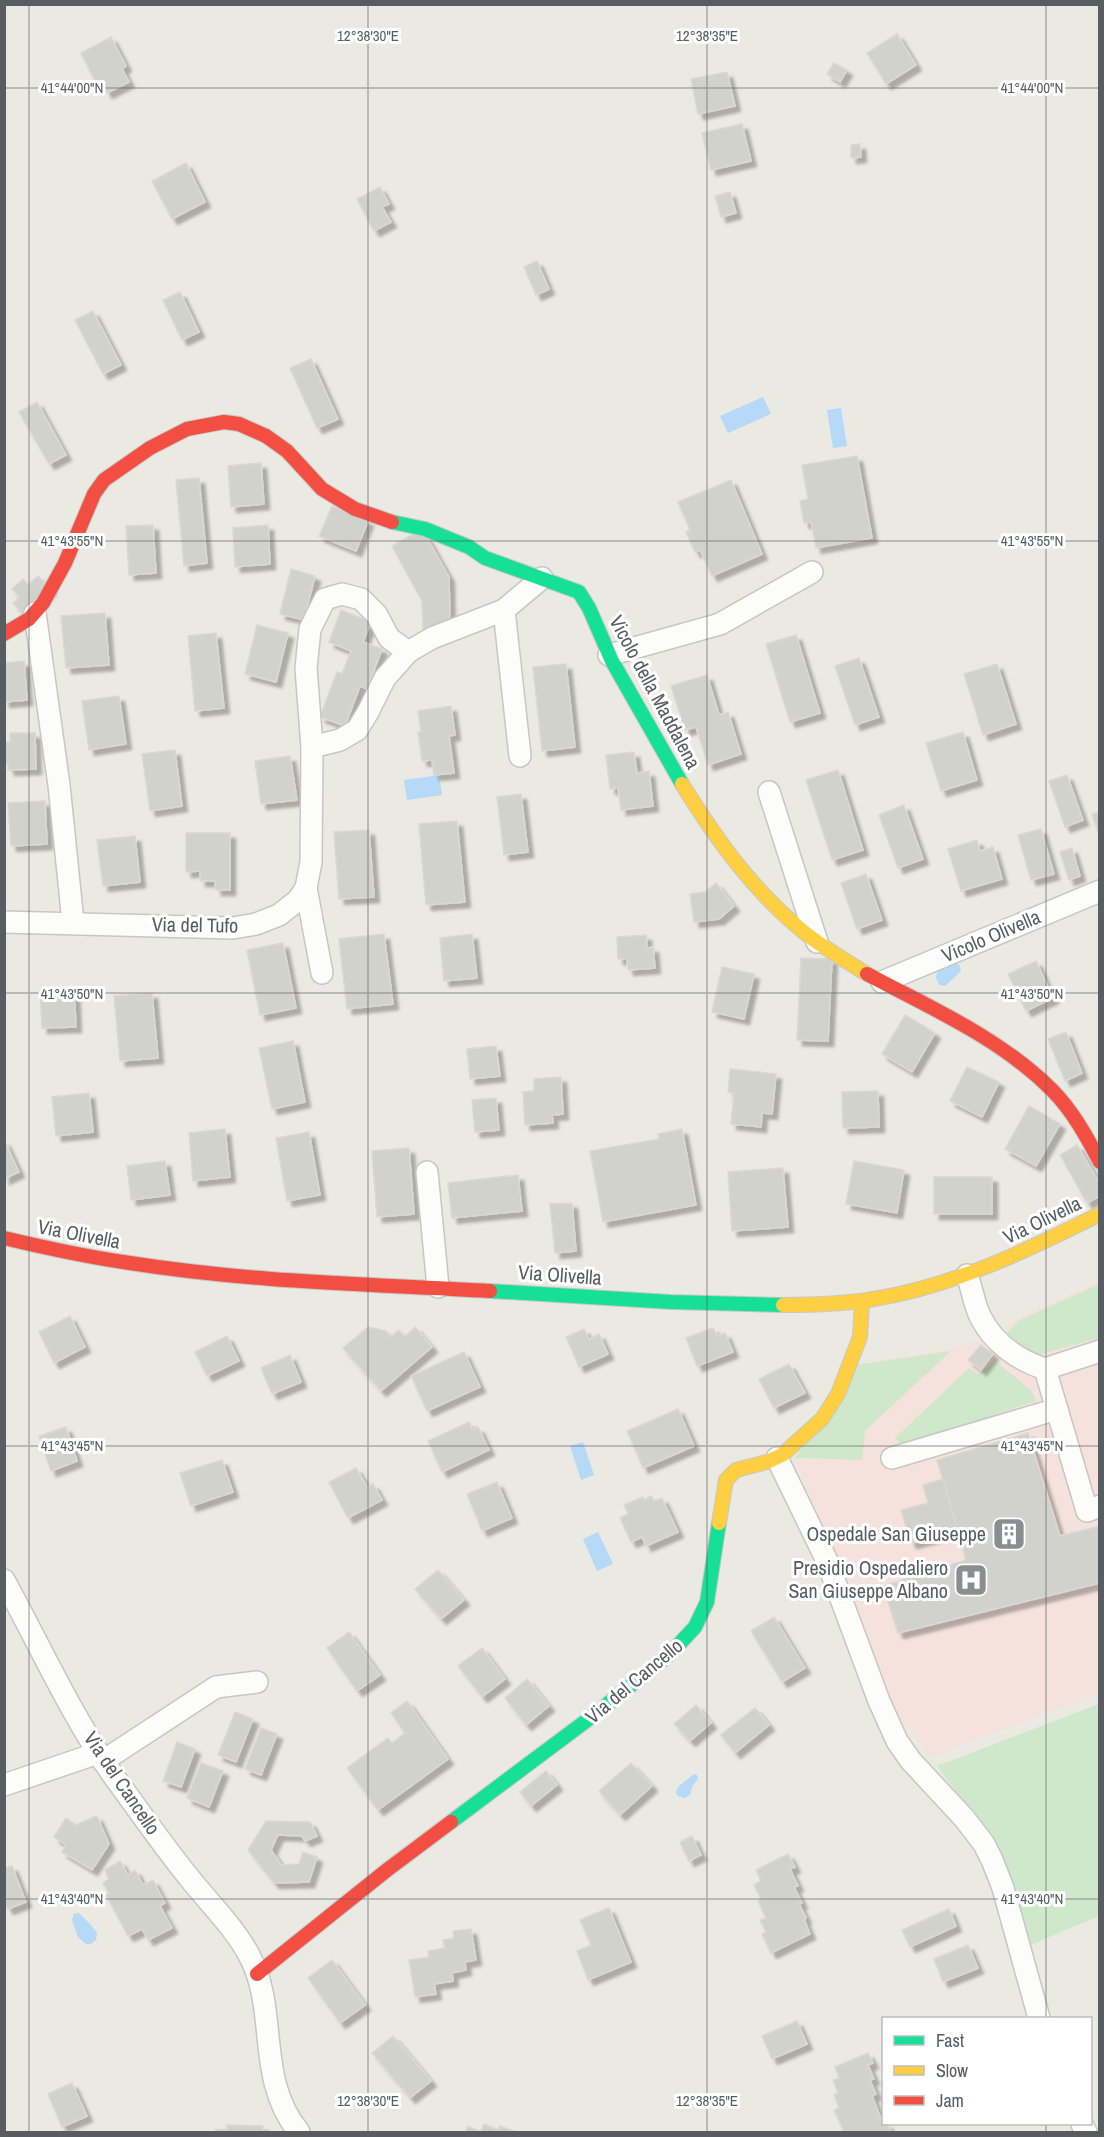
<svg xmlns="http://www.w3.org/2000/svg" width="1104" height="2137" viewBox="0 0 1104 2137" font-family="'Archivo Narrow',sans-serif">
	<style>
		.medical { fill: #f5e2dc }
		.green { fill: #cfe8cc }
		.water { fill: #b5d9f6 }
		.building { fill: #d2d2cd; stroke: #dad8d2; stroke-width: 1.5; filter: url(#shadow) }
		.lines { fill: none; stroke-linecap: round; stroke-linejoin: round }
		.street-casing { stroke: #c6c7c5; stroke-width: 24 }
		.fast-casing { stroke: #c7c8c6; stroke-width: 16 }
		.slow-casing { stroke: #c7c8c6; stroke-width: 16 }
		.jam-casing { stroke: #c7c8c6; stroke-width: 16 }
		.street { stroke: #fcfcfb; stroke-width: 21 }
		.fast { stroke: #16e098; stroke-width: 14 }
		.slow { stroke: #ffcf43; stroke-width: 14 }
		.jam { stroke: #f24e42; stroke-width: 14 }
		.ticks { fill: none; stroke: #585d62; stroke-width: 1.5; stroke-opacity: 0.45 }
		.labels { text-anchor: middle; stroke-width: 6; stroke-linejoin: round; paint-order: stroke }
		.street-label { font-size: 20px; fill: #585d62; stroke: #fff }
		.poi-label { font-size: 20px; fill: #585d62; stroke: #fff; text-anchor: end }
		.ticks-label { font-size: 15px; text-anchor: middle; fill: #585d62; stroke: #fff; stroke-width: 6; stroke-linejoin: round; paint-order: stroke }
	</style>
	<defs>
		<filter id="shadow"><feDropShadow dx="5.5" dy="5.5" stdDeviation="1.5" flood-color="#0004"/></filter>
	</defs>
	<rect width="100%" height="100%" fill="#eae9e2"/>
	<path class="medical" d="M1099,1281V1693L931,1756L893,1710L794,1458L856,1365L958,1347L1001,1336L1014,1320Z"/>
	<g class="green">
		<path d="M1099,1284V1338L1038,1355L1023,1350L1004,1336L1020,1320Z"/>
		<path d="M951,1351L865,1431L862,1460L795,1458L856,1365Z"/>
		<path d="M995,1361L1032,1391L1036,1401L903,1446L895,1438L969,1368L978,1374Z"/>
		<path d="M1099,1704V1916L1028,1946L985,1831L937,1766Z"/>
	</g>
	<g class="water">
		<path d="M763,397L771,414L728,433L720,416Z"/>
		<path d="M841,408L847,446L833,448L827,410Z"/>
		<path d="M439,775L442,795L407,800L404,780Z"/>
		<path d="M951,964H959L961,971L945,986L939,985L936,978L937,972Z"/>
		<path d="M583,1442L594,1475L581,1480L570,1446Z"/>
		<path d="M598,1532L613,1564L597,1571L583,1539Z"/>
		<path d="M694,1774L697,1775L698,1779L692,1787L690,1795L684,1798L678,1796L676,1793L678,1787Z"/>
		<path d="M78,1913C81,1914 95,1929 97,1933L96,1940L91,1944H86L78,1937L72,1920L74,1914Z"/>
	</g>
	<g class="building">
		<path d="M897,34L916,65L886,84L867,53Z"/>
		<path d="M111,37L126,66L122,69L129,82L107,93L101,81L96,83L81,53Z"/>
		<path d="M834,63L847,70L840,82L827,74Z"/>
		<path d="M727,72L735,106L698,114L691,79Z"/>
		<path d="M742,124L751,161L711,170L702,133Z"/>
		<path d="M860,144L861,157L851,158V145Z"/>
		<path d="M186,163L205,202L172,219L152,181Z"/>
		<path d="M380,187L389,204L382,207L391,222L374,231L357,199Z"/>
		<path d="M730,192L736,213L721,217L715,196Z"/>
		<path d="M537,261L549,289L536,295L524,267Z"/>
		<path d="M180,292L199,332L182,340L163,300Z"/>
		<path d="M93,311L121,365L103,374L75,320Z"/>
		<path d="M311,359L338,419L317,428L290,368Z"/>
		<path d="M37,402L66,455L49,464L19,412Z"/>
		<path d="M857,456L872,538L816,548L811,522L804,523L800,501L808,499L802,465Z"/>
		<path d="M261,463L264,504L231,507L228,466Z"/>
		<path d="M199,478L207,563L184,566L176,480Z"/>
		<path d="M731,480L762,554L712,576L700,550L695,552L686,532L690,530L678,502Z"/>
		<path d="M332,506L368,521L356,551L319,536Z"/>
		<path d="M153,525L156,573L129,575L126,526Z"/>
		<path d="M268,525L270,564L235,567L233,528Z"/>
		<path d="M422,529L449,577L450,628L423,629L422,601L392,546Z"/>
		<path d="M291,569L315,576L304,620L280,614Z"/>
		<path d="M38,576L51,589L24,614L13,603L20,597L12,589L23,579L28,585Z"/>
		<path d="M341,610L371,622L363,642L382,649L367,689L360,686L345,726L320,717L337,672L342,674L351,651L329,642Z"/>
		<path d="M105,613L109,665L66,668L61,616Z"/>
		<path d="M257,625L288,633L276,682L245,674Z"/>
		<path d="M216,633L224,708L195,711L188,636Z"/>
		<path d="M796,635L820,713L790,722L766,644Z"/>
		<path d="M859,658L879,717L855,725L835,666Z"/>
		<path d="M24,661L27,700L4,702V663Z"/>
		<path d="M566,664L575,747L542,751L533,667Z"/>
		<path d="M997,664L1016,724L983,735L964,674Z"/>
		<path d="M707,675L719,715L728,712L741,754L708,765L696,727L685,730L671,686Z"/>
		<path d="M119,696L126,744L89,750L82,701Z"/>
		<path d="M451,706L455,735L449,736L454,773L434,775L432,760L422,761L418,732H421L418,711Z"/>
		<path d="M963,732L977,780L941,791L926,743Z"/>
		<path d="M10,733H35L36,769L9,770L8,764H4V742H10Z"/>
		<path d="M175,750L182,806L150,811L142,754Z"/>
		<path d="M634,752L637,773L649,771L653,806L621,810L618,788L610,789L606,755Z"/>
		<path d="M290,756L297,800L261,804L255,761Z"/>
		<path d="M838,770L863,850L832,860L806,780Z"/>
		<path d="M1067,775L1083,820L1065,827L1049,781Z"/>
		<path d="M521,794L528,852L504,855L497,797Z"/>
		<path d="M45,801L47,844L11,846L8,803Z"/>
		<path d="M904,805L923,859L898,868L879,815Z"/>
		<path d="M1100,812V838L1092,814Z"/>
		<path d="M457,821L465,902L426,905L419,824Z"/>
		<path d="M1041,829L1054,874L1031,880L1018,835Z"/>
		<path d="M369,830L374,897L339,899L334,832Z"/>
		<path d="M186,833H230V890H216L215,881H200V871L186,872Z"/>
		<path d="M135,836L140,882L103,886L97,840Z"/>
		<path d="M977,840L980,851L993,847L1002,879L961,891L948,849Z"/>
		<path d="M1072,848L1080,876L1069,880L1060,852Z"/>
		<path d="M866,874L882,920L857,929L841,883Z"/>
		<path d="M716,883L734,906L719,919L694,922L690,894L705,892Z"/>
		<path d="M384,934L393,1004L347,1009L339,939Z"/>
		<path d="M472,934L477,978L444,981L440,938Z"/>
		<path d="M646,935L647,948L653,947L655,968L628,970L627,959H618L617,937Z"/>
		<path d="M283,943L296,1008L260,1015L247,950Z"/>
		<path d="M801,958L832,959L828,1041L797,1040Z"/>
		<path d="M1036,961L1053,998L1026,1011L1008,974Z"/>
		<path d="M722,967L754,974L744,1019L712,1012Z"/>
		<path d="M74,988L76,1027L42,1028L40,990Z"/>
		<path d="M152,993L158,1058L120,1061L114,996Z"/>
		<path d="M905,1015L935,1033L912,1072L882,1054Z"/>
		<path d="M1066,1032L1082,1073L1065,1081L1048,1039Z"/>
		<path d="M293,1041L305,1102L272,1109L259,1048Z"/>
		<path d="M496,1046L500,1076L470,1079L467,1049Z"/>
		<path d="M967,1067L999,1082L982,1117L950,1101Z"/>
		<path d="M730,1069L776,1074L772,1114L762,1113L761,1127L731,1124L734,1093L728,1092Z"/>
		<path d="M561,1077L563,1114L552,1115L553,1123L525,1125L523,1092L534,1091V1079Z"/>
		<path d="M878,1091L879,1127L843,1128L842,1092Z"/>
		<path d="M89,1093L93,1132L56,1136L52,1097Z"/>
		<path d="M496,1098L499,1130L475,1132L472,1100Z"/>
		<path d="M1029,1106L1060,1124L1036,1166L1005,1149Z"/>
		<path d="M225,1129L230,1177L193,1181L189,1133Z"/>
		<path d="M682,1129L696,1205L603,1222L590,1151L659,1139L658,1134Z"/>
		<path d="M309,1132L320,1195L287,1201L276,1138Z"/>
		<path d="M4,1140L19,1172L4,1179Z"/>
		<path d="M1077,1145L1100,1184V1196L1087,1203L1060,1155Z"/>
		<path d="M409,1148L414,1214L377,1217L372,1151Z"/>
		<path d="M165,1161L170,1195L131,1200L127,1166Z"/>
		<path d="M854,1161L904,1170L897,1213L846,1204Z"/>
		<path d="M783,1168L788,1227L732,1231L728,1172Z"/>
		<path d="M518,1175L522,1211L452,1218L448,1183Z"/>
		<rect x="934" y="1177" width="58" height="37"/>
		<path d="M572,1203L576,1251L555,1253L550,1204Z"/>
		<path d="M70,1316L85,1347L54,1363L39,1332Z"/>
		<path d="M368,1327L386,1331L391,1337L399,1330L405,1337L415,1327L432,1347L381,1391L343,1348Z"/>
		<path d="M713,1328L717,1336L725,1333L733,1352L697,1366L686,1338Z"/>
		<path d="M584,1329L589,1339L599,1334L608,1354L579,1367L566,1337Z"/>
		<path d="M227,1336L239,1361L207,1376L195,1352Z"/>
		<path d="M981,1345L993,1354L981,1370L968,1360Z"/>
		<path d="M464,1352L480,1387L427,1411L411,1376Z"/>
		<path d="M290,1355L301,1382L272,1394L261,1368Z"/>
		<path d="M789,1364L805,1393L774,1408L759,1379Z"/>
		<path d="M678,1409L694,1446L643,1468L627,1431Z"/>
		<path d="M469,1422L472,1430L478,1427L489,1450L442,1472L428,1441Z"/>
		<path d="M66,1427L77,1461L51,1471L39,1436Z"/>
		<path d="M1028,1433L1060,1536L1100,1526V1583L898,1633L883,1586L966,1560L937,1460Z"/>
		<path d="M222,1460L233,1492L191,1506L180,1473Z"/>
		<path d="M356,1468L367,1487L373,1484L382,1500L348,1518L329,1482Z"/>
		<path d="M943,1479L958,1531L911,1543L901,1510L928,1503L923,1485Z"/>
		<path d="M497,1482L512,1518L482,1531L467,1494Z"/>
		<path d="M651,1496L654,1501L662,1498L678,1532L646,1546L642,1537L631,1542L620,1518L628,1514L624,1505L643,1497L644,1500Z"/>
		<path d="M438,1570L464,1600L441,1619L415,1589Z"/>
		<path d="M774,1617L805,1668L782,1682L751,1631Z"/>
		<path d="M349,1632L380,1675L357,1691L327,1648Z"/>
		<path d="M482,1648L505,1679L482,1697L458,1666Z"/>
		<path d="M527,1679L549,1706L526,1725L505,1698Z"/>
		<path d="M407,1701L448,1759L378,1810L347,1768L388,1738L392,1743L405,1733L391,1713Z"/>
		<path d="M696,1705L711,1723L690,1741L674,1724Z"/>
		<path d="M755,1708L769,1725L735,1753L721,1735Z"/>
		<path d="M235,1712L253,1719L236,1762L218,1755Z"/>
		<path d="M261,1728L277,1734L261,1775L245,1769Z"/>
		<path d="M177,1742L195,1749L181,1787L163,1781Z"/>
		<path d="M201,1763L223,1771L209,1807L187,1798Z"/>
		<path d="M631,1763L652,1786L620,1815L599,1791Z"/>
		<path d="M546,1771L557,1785L531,1806L520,1792Z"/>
		<path d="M97,1816L109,1844L92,1870L62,1852L66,1845L54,1837L66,1818L76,1825Z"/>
		<path d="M266,1821L310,1822L317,1836L305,1841L302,1836L278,1835L271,1850L281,1865L299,1864L303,1852L317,1857L309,1882L274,1883L248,1850Z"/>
		<path d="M692,1836L701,1855L689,1861L680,1842Z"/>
		<path d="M788,1854L795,1867L790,1869L798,1886L794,1887L802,1903L799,1904L806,1918L804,1919L810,1934L771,1953L762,1934L766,1932L760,1920L766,1918L758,1901L761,1899L754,1885L761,1881L756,1870Z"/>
		<path d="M120,1861L128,1875L135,1870L143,1885L153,1880L165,1903L160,1906L172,1928L148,1940L142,1929L128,1936L106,1895L109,1893L103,1883L109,1879L105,1870Z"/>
		<path d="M12,1866L26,1902L8,1909L4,1901V1868Z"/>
		<path d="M609,1908L631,1962L588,1980L577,1951L591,1945L580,1920Z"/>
		<path d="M949,1909L956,1926L910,1947L902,1930Z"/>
		<path d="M471,1929L476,1960L465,1962L466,1970L452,1973L453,1981L434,1984L436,1994L415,1997L409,1960L429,1957L428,1951L445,1948L443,1940L454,1938L453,1931Z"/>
		<path d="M968,1945L978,1968L943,1982L934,1959Z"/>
		<path d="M332,1960L365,2005L340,2023L308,1978Z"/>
		<path d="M797,2021L807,2044L772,2059L762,2036Z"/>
		<path d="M393,2036L431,2081L410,2098L372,2053Z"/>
		<path d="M868,2053L873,2063L868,2065L874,2079L870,2080L876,2094L872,2096L883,2124H887L891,2132H844L834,2110L839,2108L834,2095L838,2093L833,2080L839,2078L835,2067Z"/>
		<path d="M72,2083L87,2116L62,2127L48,2094Z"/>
		<path d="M484,2124L498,2130L500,2126L516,2132H465L468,2126L481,2132Z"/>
		<path d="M227,2125L263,2126L262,2132H216V2129L227,2130Z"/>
	</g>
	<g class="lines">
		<g class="street-casing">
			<g id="street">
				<path d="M504,610L520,756"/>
				<path d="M35,613L59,785L73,922"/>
				<path d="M609,655L720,624L812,572"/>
				<path d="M312,747L340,740L357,730L368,712L385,678L408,652L432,638L504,610L542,578"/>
				<path d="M769,792L817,942"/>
				<path d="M306,888L322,973"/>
				<path d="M4,922L233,928L256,924L279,915L298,900L306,888L311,862L312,747L306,668L310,629L325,599L342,594L361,599L377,615L389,638L408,652"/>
				<path d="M882,982L1100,891"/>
				<path d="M427,1172L438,1287"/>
				<path d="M967,1275C972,1288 974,1304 980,1316C993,1343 1018,1360 1045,1369L1100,1351"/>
				<path d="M1045,1369L1087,1511L1100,1506"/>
				<path d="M777,1458L827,1561L879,1701L897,1741L911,1761L964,1818L984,1844L992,1860L1003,1888L1039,2018"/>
				<path d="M892,1458L1057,1409"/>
				<path d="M4,1580C39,1644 73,1719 115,1778C140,1812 164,1847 191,1880C211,1905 237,1930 251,1959C278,2013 256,2080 299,2132"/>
				<path d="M103,1761L216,1687L257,1682"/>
				<path d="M4,1785L98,1753"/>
				<path d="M1082,2124L1086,2132"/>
			</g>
		</g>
		<g class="fast-casing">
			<g id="fast">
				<path d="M392,522L425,529L469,547L485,558L579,592L589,608L612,661L682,784"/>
				<path d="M490,1291L671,1302L783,1305"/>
				<path d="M451,1822L594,1715L670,1654L695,1627L707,1602L719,1523"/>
			</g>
		</g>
		<g class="slow-casing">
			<g id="slow">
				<path d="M682,784C716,839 754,892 805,933C824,948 846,961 867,974"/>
				<path d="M783,1305C813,1305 844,1304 874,1299C954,1286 1028,1250 1100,1214"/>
				<path d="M719,1523L726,1480L736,1470L767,1462L782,1455L822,1419L838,1394L860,1337L862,1301"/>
			</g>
		</g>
		<g class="jam-casing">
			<g id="jam">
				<path d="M4,634L29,619L43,603L65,563L94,494L104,480L150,448L187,429L224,422L239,424L266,436L287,451L322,489L355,509L392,522"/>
				<path d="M867,974C931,1008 1000,1038 1052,1090C1072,1110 1087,1137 1100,1162"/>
				<path d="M4,1238C46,1248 87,1257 130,1263C249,1282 370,1284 490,1291"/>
				<path d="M257,1974L387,1870L451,1822"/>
			</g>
		</g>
		<use href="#street" class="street"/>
		<use href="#fast" class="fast"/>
		<use href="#slow" class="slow"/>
		<use href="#jam" class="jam"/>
	</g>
	<path class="ticks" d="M29,4V2132M368,4V2132M707,4V2132M1046,4V2018M4,88H1100M4,541H1100M4,993H1100M4,1446H1100M4,1899H1100M1046,2124V2132"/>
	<defs>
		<g id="building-square" transform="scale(1.725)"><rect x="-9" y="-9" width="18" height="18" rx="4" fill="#8b8e8f" stroke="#fff"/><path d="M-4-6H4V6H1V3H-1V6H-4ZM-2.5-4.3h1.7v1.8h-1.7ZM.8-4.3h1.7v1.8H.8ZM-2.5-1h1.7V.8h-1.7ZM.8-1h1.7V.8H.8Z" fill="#fff"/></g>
		<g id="hospital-square" transform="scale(1.725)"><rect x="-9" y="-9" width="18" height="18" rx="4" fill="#8b8e8f" stroke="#fff"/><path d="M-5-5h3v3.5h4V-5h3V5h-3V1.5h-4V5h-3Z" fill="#fff"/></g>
	</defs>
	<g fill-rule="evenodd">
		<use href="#building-square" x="1009" y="1534"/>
		<use href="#hospital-square" x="971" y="1580"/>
	</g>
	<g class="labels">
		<g class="street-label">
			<text transform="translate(655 692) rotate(62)" y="7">Vicolo della Maddalena</text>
			<text transform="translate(195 925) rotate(1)" y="7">Via del Tufo</text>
			<text transform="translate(991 936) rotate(-23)" y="7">Vicolo Olivella</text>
			<text transform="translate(1042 1220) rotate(-26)" y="7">Via Olivella</text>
			<text transform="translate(79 1234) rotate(11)" y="7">Via Olivella</text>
			<text transform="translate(560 1275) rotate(4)" y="7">Via Olivella</text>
			<text transform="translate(634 1681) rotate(-40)" y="7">Via del Cancello</text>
			<text transform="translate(122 1783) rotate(56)" y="7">Via del Cancello</text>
		</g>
		<g class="poi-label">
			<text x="986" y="1541">Ospedale San Giuseppe</text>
			<text x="948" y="1575">Presidio Ospedaliero<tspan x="948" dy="23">San Giuseppe Albano</tspan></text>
		</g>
	</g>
	<g class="ticks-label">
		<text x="368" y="41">12°38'30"E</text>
		<text x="707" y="41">12°38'35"E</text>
		<text x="72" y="93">41°44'00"N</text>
		<text x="1032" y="93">41°44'00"N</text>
		<text x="72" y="546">41°43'55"N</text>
		<text x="1032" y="546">41°43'55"N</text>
		<text x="72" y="999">41°43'50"N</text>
		<text x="1032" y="999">41°43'50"N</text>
		<text x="72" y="1451">41°43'45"N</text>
		<text x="1032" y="1451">41°43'45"N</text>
		<text x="72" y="1904">41°43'40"N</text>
		<text x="1032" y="1904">41°43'40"N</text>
		<text x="368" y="2106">12°38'30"E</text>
		<text x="707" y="2106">12°38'35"E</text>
	</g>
	<rect width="1104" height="2137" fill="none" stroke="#585d62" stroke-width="12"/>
	<rect x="882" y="2017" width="210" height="108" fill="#ffffff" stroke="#bcbec0" stroke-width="1.5"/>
	<rect x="894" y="2036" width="30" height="9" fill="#16e098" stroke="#bcbec0" stroke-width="1.5"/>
	<text x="936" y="2047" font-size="18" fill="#585d62">Fast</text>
	<rect x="894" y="2066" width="30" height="9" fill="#ffcf43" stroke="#bcbec0" stroke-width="1.5"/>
	<text x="936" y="2077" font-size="18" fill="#585d62">Slow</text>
	<rect x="894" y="2096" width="30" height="9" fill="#f24e42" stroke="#bcbec0" stroke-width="1.5"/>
	<text x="936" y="2107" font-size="18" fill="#585d62">Jam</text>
</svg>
